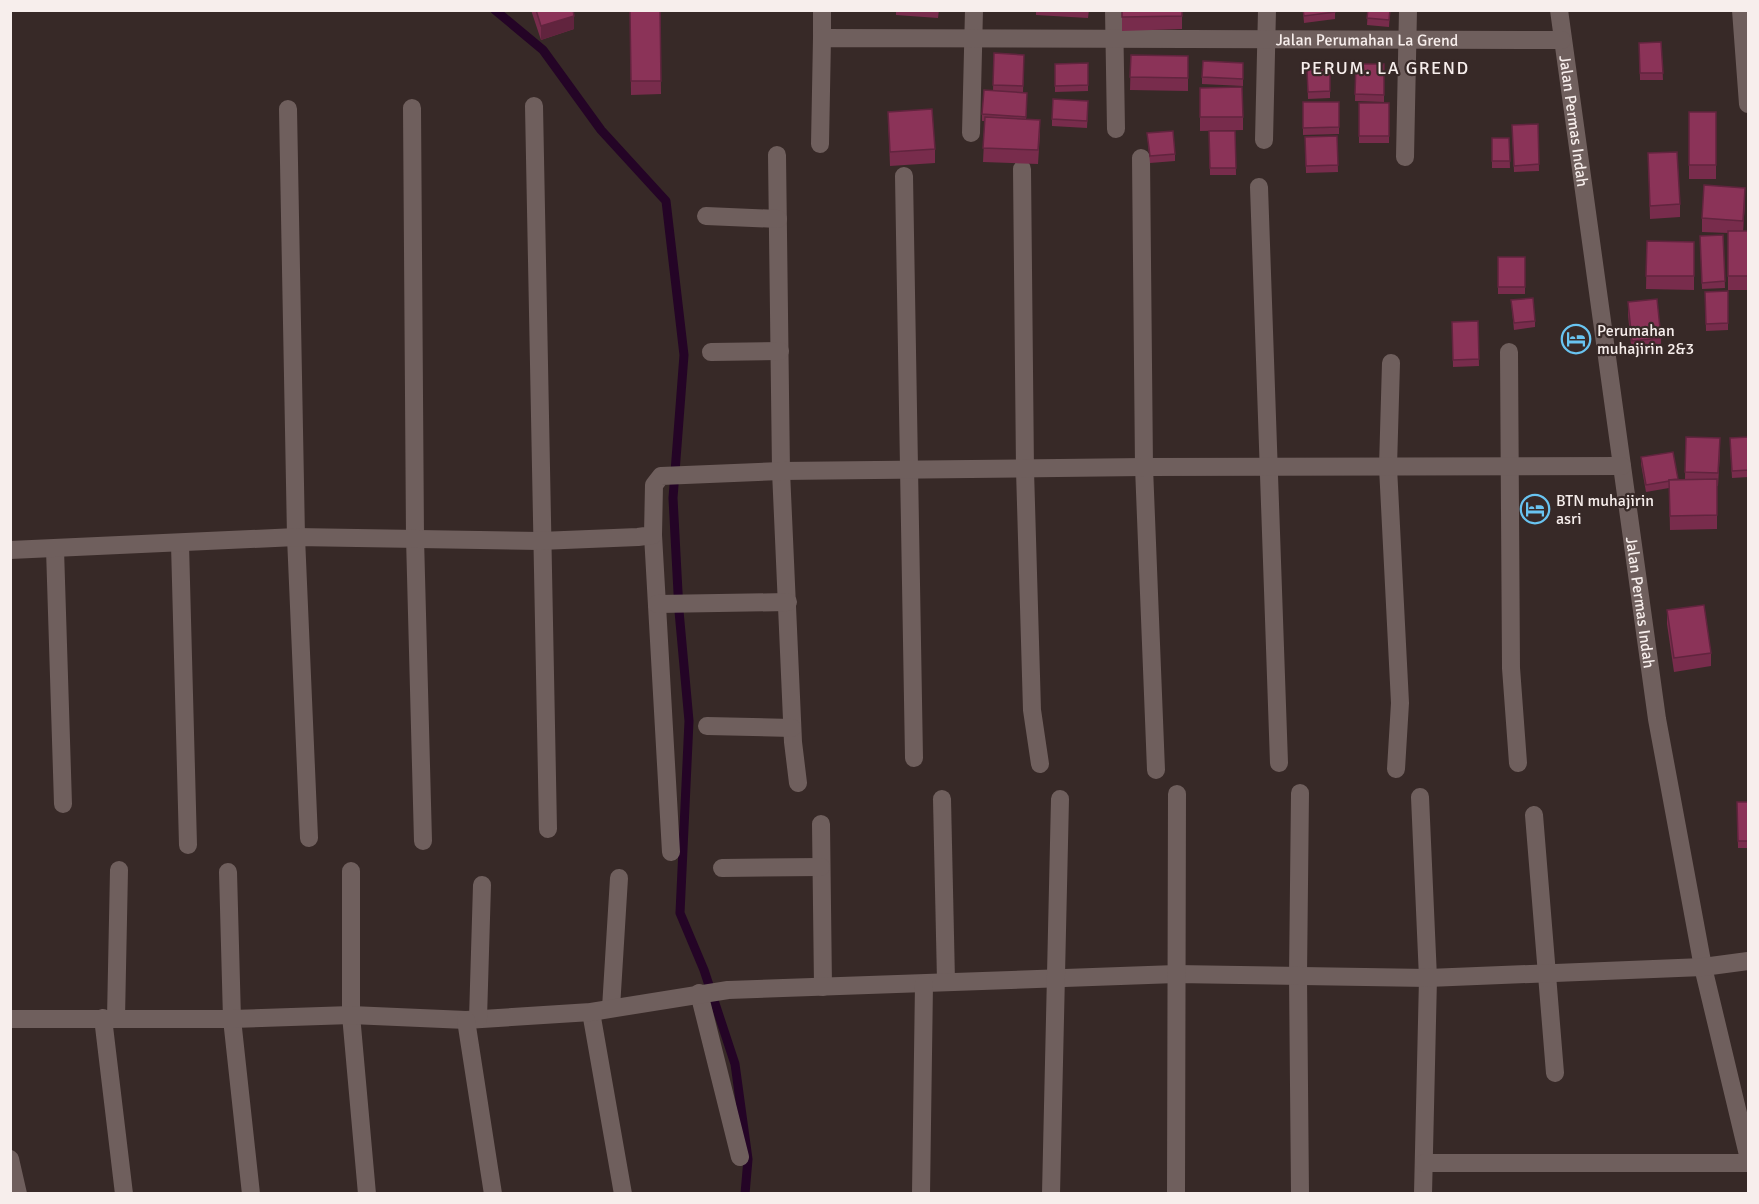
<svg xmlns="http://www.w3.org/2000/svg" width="1759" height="1204" viewBox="0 0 1759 1204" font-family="Signika,sans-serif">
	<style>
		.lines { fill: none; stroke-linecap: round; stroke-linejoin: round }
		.stream { stroke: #240426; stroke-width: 9 }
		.minor { stroke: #6f5f5d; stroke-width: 18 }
		.wall { fill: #782c4c }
		.shaded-wall { fill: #61243e }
		.building { fill: #8b3358; stroke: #61243e; stroke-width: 1.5 }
		.labels { text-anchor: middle; stroke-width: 4.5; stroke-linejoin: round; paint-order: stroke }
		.street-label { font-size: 16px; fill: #f7eeec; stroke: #372927 }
		.poi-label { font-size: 16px; fill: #f7eeec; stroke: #372927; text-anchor: start }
		.neighbourhood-label { font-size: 18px; letter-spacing: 1.5px; fill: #f7eeec; stroke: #372927 }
	</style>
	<rect width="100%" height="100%" fill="#372927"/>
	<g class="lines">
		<path class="stream" d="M495,10L543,50L601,130L666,201L684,355L673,498L679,611L689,721L680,913L704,970L735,1064L748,1159L745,1194"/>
		<g class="minor">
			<path d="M822,10V38"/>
			<path d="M1114,10L1116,129"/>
			<path id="s1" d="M1559,10L1657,719L1703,967L1748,1155"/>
			<path d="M1741,10L1748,104"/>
			<path d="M534,106L548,829"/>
			<path d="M412,108L415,538L423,841"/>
			<path d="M288,109L296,537L309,838"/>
			<path d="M971,133L974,10"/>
			<path d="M1264,140L1267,10"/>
			<path id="s2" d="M820,144L822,38L1562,40"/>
			<path d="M777,155L781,471L793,742L798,783"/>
			<path d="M1405,157L1408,10"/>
			<path d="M1141,158L1144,467L1156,770"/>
			<path d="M1022,169L1025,470L1032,710L1040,764"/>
			<path d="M904,176L914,758"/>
			<path d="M1259,187L1279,763"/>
			<path d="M706,216L778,219"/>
			<path d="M711,352L780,351"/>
			<path d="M1509,352L1511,668L1518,763"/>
			<path d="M1391,363L1388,467L1400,703L1396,769"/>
			<path d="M653,535L671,852"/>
			<path d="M180,544L188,845"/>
			<path d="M55,549L63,804"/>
			<path d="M10,550L296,537L540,541L638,537L653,535L654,485L661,476L781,471L1144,467L1622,466"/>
			<path d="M657,604L788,602"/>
			<path d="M707,726L792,728"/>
			<path d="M1300,793L1298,976L1300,1194"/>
			<path d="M1420,797L1428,978L1423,1194"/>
			<path d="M942,799L946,981"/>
			<path d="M1534,815L1555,1073"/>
			<path d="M821,824L823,987"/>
			<path d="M722,868L821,867"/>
			<path d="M351,871V1015L367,1194"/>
			<path d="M228,872L232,1019L251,1194"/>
			<path d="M699,993L740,1157"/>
			<path d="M611,1008L619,878"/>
			<path d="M591,1012L623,1194"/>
			<path d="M103,1018L124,1194"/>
			<path d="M116,1018L119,870"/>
			<path d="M10,1019H232L351,1015L466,1020L591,1012L728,990L1176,974L1428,978L1703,967L1748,961"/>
			<path d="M478,1019L482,885"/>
			<path d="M466,1020L493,1194"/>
			<path d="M10,1159L18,1194"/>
			<path d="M1424,1163H1748"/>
			<path d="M921,1194L924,984"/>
			<path d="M1051,1194L1060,799"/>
			<path d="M1176,1194L1177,794"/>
		</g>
	</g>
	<g class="wall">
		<path d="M531,10H573L574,29L541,40Z"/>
		<path d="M630,10H660L661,94L631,95Z"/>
		<path d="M896,10H939L938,18L896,15Z"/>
		<path d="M1036,10H1089L1088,18L1036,15Z"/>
		<path d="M1122,10H1182V29L1122,31Z"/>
		<path d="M1303,10H1335V19L1304,23Z"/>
		<path d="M1368,10H1390L1389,27L1367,25Z"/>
		<path d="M1661,42L1663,80H1640L1639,43Z"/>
		<path d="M994,53L1024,55L1023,93H1027L1026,119L1040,133L1038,164L983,162L985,121H982V114L993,91Z"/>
		<path d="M1131,55L1188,56V91L1130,90Z"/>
		<path d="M1088,63V91L1055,92V64Z"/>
		<path d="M1243,63V86L1202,84V77Z"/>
		<path d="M1356,64H1384V102L1355,101Z"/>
		<path d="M1330,69V98L1308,99L1307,70Z"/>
		<path d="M1200,88L1243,117V130L1200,131Z"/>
		<path d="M1303,102H1339V134L1303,135Z"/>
		<rect x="1359" y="103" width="30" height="40"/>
		<path d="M1088,107L1087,128L1052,126V119Z"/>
		<path d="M888,112L935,149V163L890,166Z"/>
		<rect x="1689" y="112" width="27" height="67"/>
		<path d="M1538,124L1539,171L1514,172L1512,125Z"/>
		<path d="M1209,131H1235L1236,175H1210Z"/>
		<path d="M1147,133L1175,154V161L1150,163Z"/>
		<path d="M1337,136L1338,172L1306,173L1305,137Z"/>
		<path d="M1492,138H1509L1510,168H1492Z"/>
		<path d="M1648,153L1680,204V217L1650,219Z"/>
		<path d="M1745,202L1743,231H1749V290H1728V233L1702,232V218Z"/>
		<path d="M1723,235L1725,288L1702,289L1700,236Z"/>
		<path d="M1647,241L1694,242V290L1646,289Z"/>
		<rect x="1498" y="257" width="27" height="37"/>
		<path d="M1728,291V330L1706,331L1705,292Z"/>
		<path d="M1511,300L1535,321V327L1514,330Z"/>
		<path d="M1628,302L1661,338V351L1632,354L1628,315Z"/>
		<path d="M1478,321L1479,366L1453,367L1452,322Z"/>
		<path d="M1686,437L1720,451L1718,486H1717V529L1670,530L1669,488L1646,492L1641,464V457L1678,479H1685Z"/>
		<path d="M1749,437V477L1732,478L1730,445Z"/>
		<path d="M1667,610L1711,653V666L1674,672L1667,624Z"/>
		<path d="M1737,802H1749V848H1738Z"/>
	</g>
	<g class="shaded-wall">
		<path d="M574,16V29L541,40V26Z"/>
		<path d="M1745,188V202L1743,234V221Z"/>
	</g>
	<g class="building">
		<path d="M536,10H573L574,16L541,26Z"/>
		<path d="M630,10H660L661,81H631Z"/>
		<path d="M1122,10H1182V16L1122,17Z"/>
		<path d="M1303,10H1335V12L1304,16Z"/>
		<path d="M1368,10H1390L1389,20L1367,18Z"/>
		<path d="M1661,42L1663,73H1640L1639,43Z"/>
		<path d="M994,53L1024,55L1023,86L993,85Z"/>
		<path d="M1131,55L1188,56V78L1130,77Z"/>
		<path d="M1203,61L1243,63V79L1202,77Z"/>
		<path d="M1088,63V85L1055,86V64Z"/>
		<path d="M1356,64H1384V95L1355,94Z"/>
		<path d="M1330,69V91L1308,92L1307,70Z"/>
		<path d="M1242,87L1243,117H1200V88Z"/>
		<path d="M984,90L1027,93L1026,117L982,114Z"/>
		<path d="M1053,99L1088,101L1087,121L1052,119Z"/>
		<path d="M1303,102H1339V127L1303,128Z"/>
		<rect x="1359" y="103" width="30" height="33"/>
		<path d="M932,109L935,149L890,152L888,112Z"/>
		<rect x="1689" y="112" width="27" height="53"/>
		<path d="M985,117L1040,120L1038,150L983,148Z"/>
		<path d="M1538,124L1539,164L1514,166L1512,125Z"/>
		<path d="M1173,131L1175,154L1150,156L1147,133Z"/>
		<path d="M1209,131H1235L1236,168H1210Z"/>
		<path d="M1337,136L1338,165L1306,166L1305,137Z"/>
		<path d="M1492,138H1509L1510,161H1492Z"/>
		<path d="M1677,152L1680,204L1650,206L1648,153Z"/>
		<path d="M1704,185L1745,188L1743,221L1702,218Z"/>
		<rect x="1728" y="231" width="21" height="45"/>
		<path d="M1723,235L1725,281L1702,283L1700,236Z"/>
		<path d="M1647,241L1694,242V276H1646Z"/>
		<rect x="1498" y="257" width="27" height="30"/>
		<path d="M1728,291V323L1706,324L1705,292Z"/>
		<path d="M1533,298L1535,321L1514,323L1511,300Z"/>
		<path d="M1657,299L1661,338L1632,341L1628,302Z"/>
		<path d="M1478,321L1479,359L1453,360L1452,322Z"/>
		<path d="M1686,437L1720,438L1718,473L1685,472Z"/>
		<path d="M1749,437V470L1732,471L1730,438Z"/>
		<path d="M1673,452L1678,479L1669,480V481L1646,485L1641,457Z"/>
		<path d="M1717,479V515L1670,516L1669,480Z"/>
		<path d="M1704,605L1711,653L1674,658L1667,610Z"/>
		<path d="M1737,802H1749V841H1738Z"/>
	</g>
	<defs>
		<g id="hotel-ring" transform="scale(1.5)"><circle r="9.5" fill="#372927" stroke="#69c4f1" stroke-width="1.5"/><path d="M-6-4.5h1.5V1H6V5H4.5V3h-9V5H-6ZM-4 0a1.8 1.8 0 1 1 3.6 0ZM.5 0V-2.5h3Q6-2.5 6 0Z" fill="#69c4f1"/></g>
	</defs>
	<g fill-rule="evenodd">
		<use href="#hotel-ring" x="1576" y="339"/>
		<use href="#hotel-ring" x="1535" y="509"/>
	</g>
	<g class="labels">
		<g class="street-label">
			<text dy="6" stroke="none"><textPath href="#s2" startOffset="651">Jalan Perumahan La Grend</textPath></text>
			<text dy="6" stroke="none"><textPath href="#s1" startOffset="112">Jalan Permas Indah</textPath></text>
			<text dy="6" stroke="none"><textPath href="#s1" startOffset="598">Jalan Permas Indah</textPath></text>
		</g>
		<g class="poi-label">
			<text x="1597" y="336">Perumahan<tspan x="1597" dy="18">muhajirin 2&amp;3</tspan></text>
			<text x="1556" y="506">BTN muhajirin<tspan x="1556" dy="18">asri</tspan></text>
		</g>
		<g class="neighbourhood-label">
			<text x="1385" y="74">PERUM. LA GREND</text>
		</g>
	</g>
	<rect width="1759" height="1204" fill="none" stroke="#f7eeec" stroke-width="24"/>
</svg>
